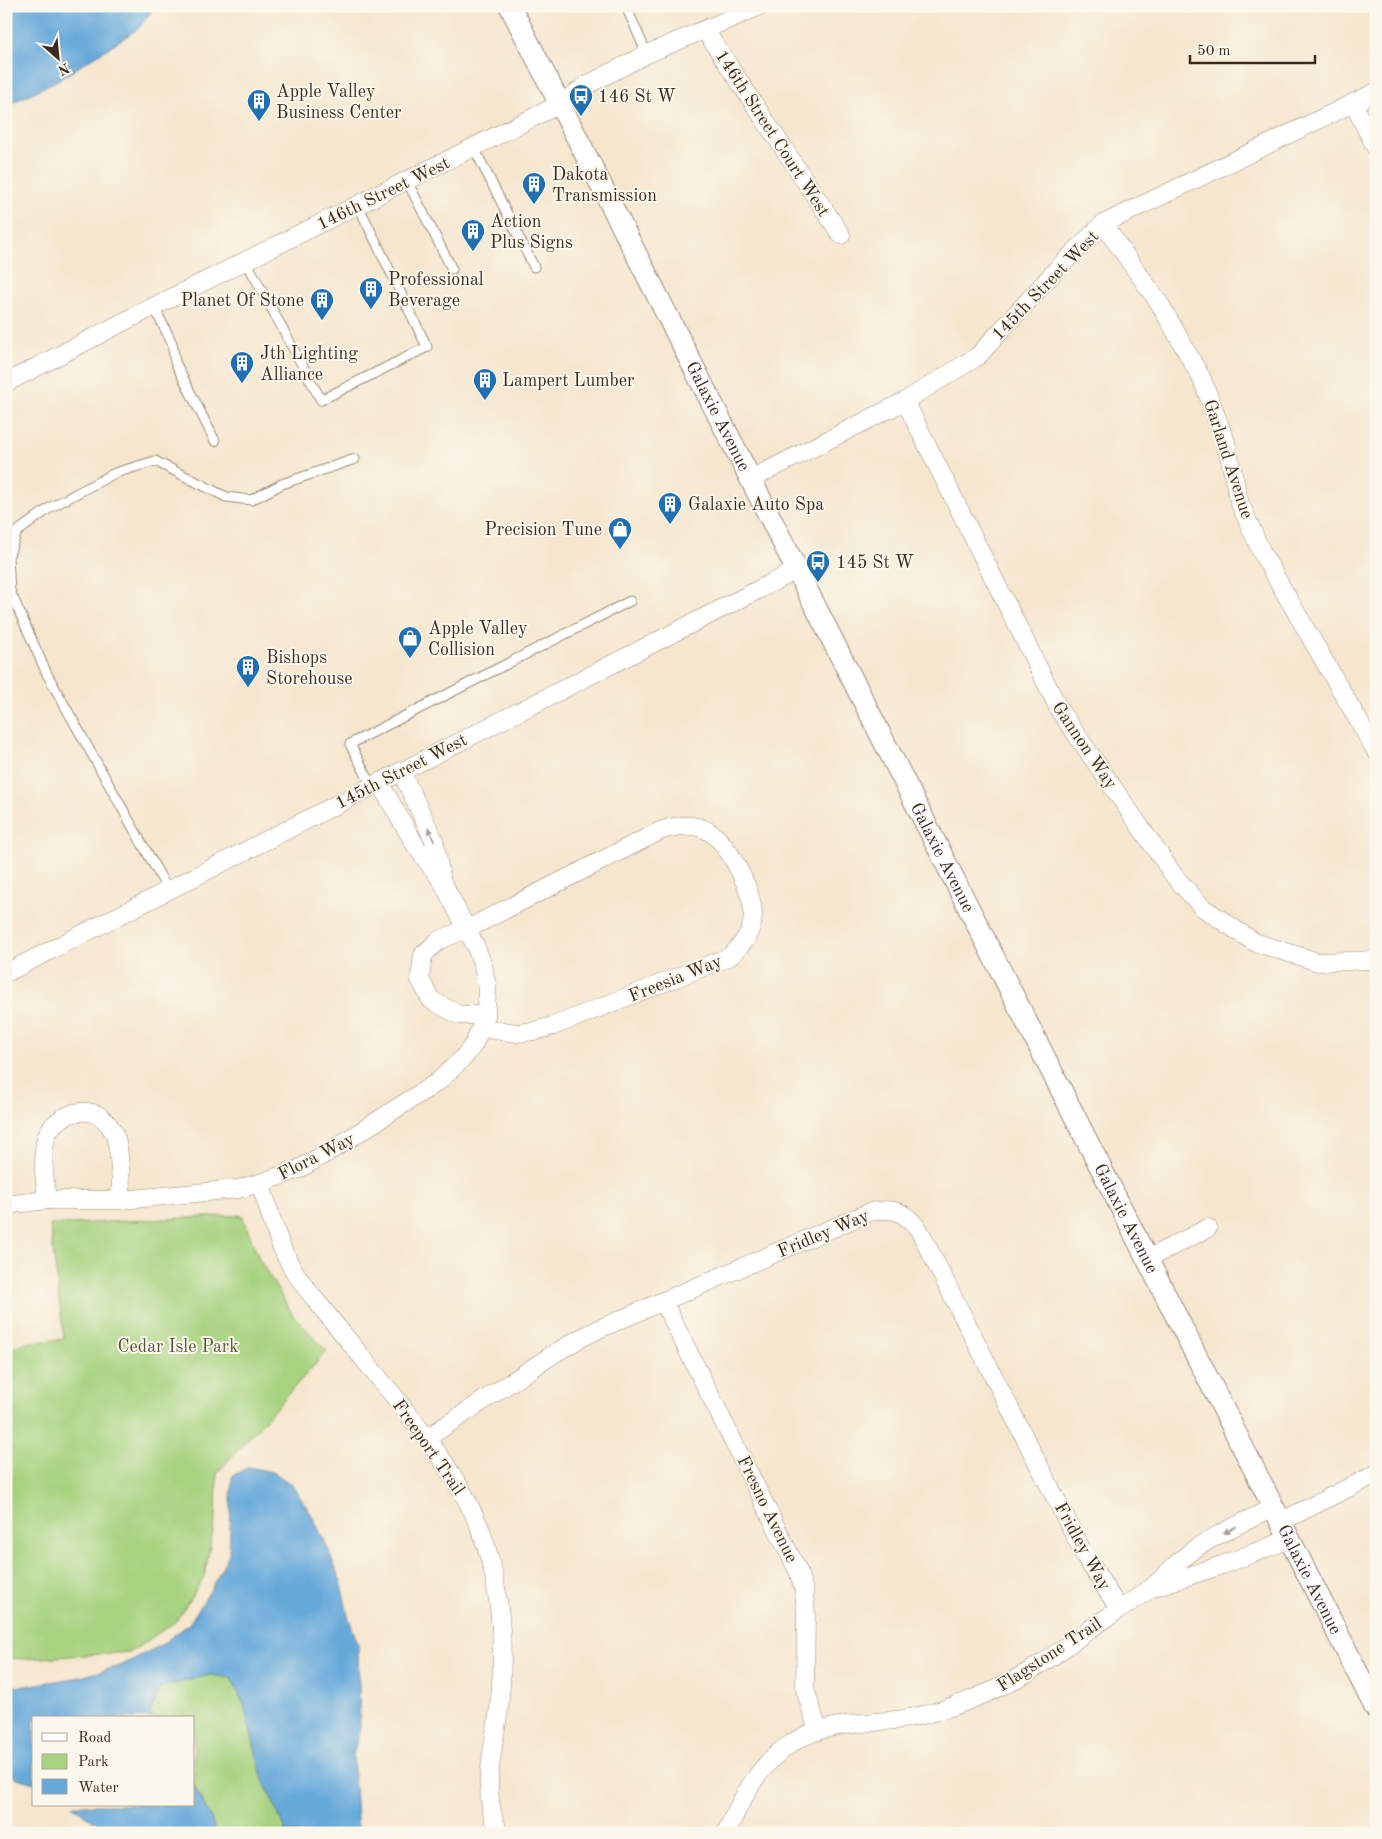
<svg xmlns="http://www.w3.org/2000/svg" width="1382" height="1839" viewBox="0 0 1382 1839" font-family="'Old Standard TT',serif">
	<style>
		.green { fill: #a7d380; stroke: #717e4f }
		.water { fill: #65a8da; stroke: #50697c }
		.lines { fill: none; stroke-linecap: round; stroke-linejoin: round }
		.service-casing { stroke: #988876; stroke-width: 11 }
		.minor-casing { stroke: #988876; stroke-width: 19 }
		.tertiary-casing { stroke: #988876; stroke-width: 23 }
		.service { stroke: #fff; stroke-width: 9 }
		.minor { stroke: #fff; stroke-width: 18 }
		.tertiary { stroke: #fff; stroke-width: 21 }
		.oneway { fill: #a79f9a }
		.labels { text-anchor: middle; stroke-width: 4; stroke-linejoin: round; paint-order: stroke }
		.poi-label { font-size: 18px; fill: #3b2a1e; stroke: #fbf7ec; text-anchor: start }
		.street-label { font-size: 18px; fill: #3b2a1e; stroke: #fbf7ec }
		.park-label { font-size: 18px; fill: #565436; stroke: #fbf7ec }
	</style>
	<rect width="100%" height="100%" fill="#fbf7ec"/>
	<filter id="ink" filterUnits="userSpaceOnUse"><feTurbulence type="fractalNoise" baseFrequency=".02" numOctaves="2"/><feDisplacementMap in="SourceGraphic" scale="10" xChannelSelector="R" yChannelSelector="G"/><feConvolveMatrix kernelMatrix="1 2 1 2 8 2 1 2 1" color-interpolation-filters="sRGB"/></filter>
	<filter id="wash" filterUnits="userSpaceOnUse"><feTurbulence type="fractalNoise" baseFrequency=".0096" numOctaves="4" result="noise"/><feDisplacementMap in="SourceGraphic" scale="20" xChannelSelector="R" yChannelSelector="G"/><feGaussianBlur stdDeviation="1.12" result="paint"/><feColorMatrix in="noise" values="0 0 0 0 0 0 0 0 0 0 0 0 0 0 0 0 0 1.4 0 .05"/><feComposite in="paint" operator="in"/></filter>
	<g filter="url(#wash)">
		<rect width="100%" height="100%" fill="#f6e6ce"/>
		<g class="green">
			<path d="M242,1215L259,1259L293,1315L327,1351L217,1473L216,1515L204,1577L176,1621L131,1652L25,1659L6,1658V1351L24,1343L64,1339L50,1225Z"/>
			<path d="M210,1675L231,1678L244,1705L263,1780L287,1833H215L212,1820L194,1786V1718H152L150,1712L161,1687Z"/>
		</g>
		<g class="water">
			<path d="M6,6H155L139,28L60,79L6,106Z"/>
			<path d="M249,1467L273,1472L291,1484L310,1512L326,1544L341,1582L348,1616L358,1644L360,1728L353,1756L358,1833H287L263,1780L244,1705L231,1678L210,1675L161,1687L150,1712L152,1718H34V1783L6,1775V1684L19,1687L80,1677L120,1666L161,1645L189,1624L210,1591L229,1554L232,1476Z"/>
			<path d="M194,1786L212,1820L215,1833H106L102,1827L72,1805H194Z"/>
		</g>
	</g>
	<g filter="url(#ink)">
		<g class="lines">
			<g class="service-casing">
				<g id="service">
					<path d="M637,6L628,11L647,54"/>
					<path d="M474,148L534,267"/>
					<path d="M407,181L452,269"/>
					<path d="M246,261L321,400L427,347L358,205"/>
					<path d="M154,307L172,343L175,362L215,441"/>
					<path d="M372,786L350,744L630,601"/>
					<path d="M168,890L47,674L10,591L8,557L17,532L51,507L115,473L155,461L226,497L251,500L282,484L355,459"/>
				</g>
			</g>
			<g class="minor-casing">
				<g id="minor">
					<path d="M705,30L841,235"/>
					<path d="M1353,103L1376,148"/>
					<path d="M1103,224L1160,304L1202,379L1226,442L1239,501L1262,553L1376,751"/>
					<path d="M6,383L123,322L560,104L587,85L647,54L760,6"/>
					<path d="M905,401L1060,711L1175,877L1202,907L1254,942L1318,962L1376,960"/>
					<path d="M751,479L905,401L978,356L1056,270L1103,224L1376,92"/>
					<path d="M401,771L434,840L441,876"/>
					<path d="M6,973L797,570"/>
					<path d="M481,1028L517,1033L535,1031L553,1026L729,957C761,930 757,906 740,872C721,834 703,816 660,831L467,929L439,940L423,955L420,979L431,1000L459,1015H486"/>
					<path d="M260,1183C271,1214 277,1246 296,1274C307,1291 321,1306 333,1322C355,1348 376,1375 398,1401C430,1442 462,1482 481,1531C501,1586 505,1642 500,1699C496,1746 478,1787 499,1833"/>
					<path d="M47,1200C45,1180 41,1158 46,1138C51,1120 75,1108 93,1113C102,1116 108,1123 113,1131C121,1145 120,1182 122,1200"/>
					<path d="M6,1205L47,1200H122L238,1189L260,1183L299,1169L335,1148L439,1081L464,1057L474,1044L486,1015L487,987L483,966L476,947L442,881L417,848L379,782"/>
					<path d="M1147,1259L1208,1228"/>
					<path d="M663,1301L798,1571L804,1591L806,1613L805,1689L818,1731"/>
					<path d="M427,1438L552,1355L577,1340L601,1328L870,1212C895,1207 904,1211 919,1230L1085,1556L1119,1609"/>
					<path d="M1280,1522L1376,1474"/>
					<path d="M1158,1586L1222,1565L1290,1539"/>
					<path d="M726,1833C742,1798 758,1764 792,1743C827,1720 870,1725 909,1718C941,1712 973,1700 1002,1686C1036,1670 1067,1646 1097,1624C1115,1612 1134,1601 1151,1588C1166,1576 1179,1559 1196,1548C1220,1532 1248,1521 1273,1507"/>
				</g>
			</g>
			<g class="tertiary-casing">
				<g id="tertiary">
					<path id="s1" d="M510,6L1376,1709"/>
				</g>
			</g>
			<use href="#service" class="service"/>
			<use href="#minor" class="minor"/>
			<use href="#tertiary" class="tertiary"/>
		</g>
		<defs><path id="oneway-solid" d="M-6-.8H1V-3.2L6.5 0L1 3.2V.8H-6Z" transform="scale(1.25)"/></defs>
		<g class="oneway">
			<use href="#oneway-solid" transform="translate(431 834) rotate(-114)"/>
			<use href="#oneway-solid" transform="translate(1230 1530) rotate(152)"/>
		</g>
	</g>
	<defs>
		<g id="bus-pin" transform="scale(1.25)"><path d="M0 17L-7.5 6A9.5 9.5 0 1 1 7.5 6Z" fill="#1f6fb2" stroke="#fbf7ec"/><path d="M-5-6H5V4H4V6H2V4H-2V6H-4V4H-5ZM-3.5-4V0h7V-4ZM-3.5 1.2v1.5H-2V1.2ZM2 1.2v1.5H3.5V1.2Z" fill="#fff"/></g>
		<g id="building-pin" transform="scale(1.25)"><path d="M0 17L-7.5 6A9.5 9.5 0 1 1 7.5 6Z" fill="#1f6fb2" stroke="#fbf7ec"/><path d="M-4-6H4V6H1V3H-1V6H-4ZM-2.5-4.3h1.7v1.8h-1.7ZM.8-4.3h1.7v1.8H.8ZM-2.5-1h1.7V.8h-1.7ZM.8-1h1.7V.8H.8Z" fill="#fff"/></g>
		<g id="shop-pin" transform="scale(1.25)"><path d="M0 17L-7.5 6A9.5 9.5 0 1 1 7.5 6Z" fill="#1f6fb2" stroke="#fbf7ec"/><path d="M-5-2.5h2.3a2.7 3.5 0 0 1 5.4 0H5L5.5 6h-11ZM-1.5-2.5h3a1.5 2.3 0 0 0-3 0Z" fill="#fff"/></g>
	</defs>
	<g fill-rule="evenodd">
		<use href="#bus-pin" x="581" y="96"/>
		<use href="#building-pin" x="259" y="101"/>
		<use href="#building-pin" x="534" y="184"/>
		<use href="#building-pin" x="473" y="231"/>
		<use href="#building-pin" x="371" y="289"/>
		<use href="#building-pin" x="322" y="300"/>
		<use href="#building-pin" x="242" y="363"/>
		<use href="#building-pin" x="485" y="380"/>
		<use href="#building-pin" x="670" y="504"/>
		<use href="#shop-pin" x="620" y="529"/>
		<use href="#bus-pin" x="818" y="562"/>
		<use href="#shop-pin" x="410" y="638"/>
		<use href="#building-pin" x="248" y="667"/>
	</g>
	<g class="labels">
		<g class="poi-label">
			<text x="276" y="97">Apple Valley<tspan x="276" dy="21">Business Center</tspan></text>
			<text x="598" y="102">146 St W</text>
			<text x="552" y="180">Dakota<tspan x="552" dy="21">Transmission</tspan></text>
			<text x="490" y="227">Action<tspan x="490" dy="21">Plus Signs</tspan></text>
			<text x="388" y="285">Professional<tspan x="388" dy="21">Beverage</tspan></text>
			<text x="304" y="306" text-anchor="end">Planet Of Stone</text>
			<text x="260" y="359">Jth Lighting<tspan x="260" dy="21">Alliance</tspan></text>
			<text x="502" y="386">Lampert Lumber</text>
			<text x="688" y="510">Galaxie Auto Spa</text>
			<text x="602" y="535" text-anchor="end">Precision Tune</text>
			<text x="836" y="568">145 St W</text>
			<text x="428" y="634">Apple Valley<tspan x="428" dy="21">Collision</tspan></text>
			<text x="266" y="663">Bishops<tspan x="266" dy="21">Storehouse</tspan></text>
		</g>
		<g class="street-label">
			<text transform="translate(773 133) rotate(57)" y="6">146th Street Court West</text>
			<text transform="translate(383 193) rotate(-26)" y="6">146th Street West</text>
			<text transform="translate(1045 285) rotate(-46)" y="6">145th Street West</text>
			<text dy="6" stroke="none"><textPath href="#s1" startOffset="460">Galaxie Avenue</textPath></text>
			<text transform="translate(1229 459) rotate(72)" y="6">Garland Avenue</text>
			<text transform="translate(1085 745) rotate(56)" y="6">Gannon Way</text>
			<text transform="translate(401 771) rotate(-27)" y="6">145th Street West</text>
			<text dy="6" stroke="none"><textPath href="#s1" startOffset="955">Galaxie Avenue</textPath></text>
			<text transform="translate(675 978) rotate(-22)" y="6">Freesia Way</text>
			<text transform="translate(316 1156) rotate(-27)" y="6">Flora Way</text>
			<text dy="6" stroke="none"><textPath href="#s1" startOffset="1360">Galaxie Avenue</textPath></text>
			<text transform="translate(823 1233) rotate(-23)" y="6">Fridley Way</text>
			<text transform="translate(429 1447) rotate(55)" y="6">Freeport Trail</text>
			<text transform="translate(768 1509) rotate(64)" y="6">Fresno Avenue</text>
			<text transform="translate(1083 1546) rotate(61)" y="6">Fridley Way</text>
			<text dy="6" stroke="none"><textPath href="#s1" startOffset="1765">Galaxie Avenue</textPath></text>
			<text transform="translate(1049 1654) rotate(-33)" y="6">Flagstone Trail</text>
		</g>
		<g class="park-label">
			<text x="178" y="1352">Cedar Isle Park</text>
		</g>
	</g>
	<rect width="1382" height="1839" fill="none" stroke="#fbf7ec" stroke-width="25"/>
	<rect x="32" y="1716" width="162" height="90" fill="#fbf7ec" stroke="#aea59a"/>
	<rect x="42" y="1733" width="25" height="8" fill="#ffffff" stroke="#aea59a"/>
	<text x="78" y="1742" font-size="15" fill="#3b2a1e">Road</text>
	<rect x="42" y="1754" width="25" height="15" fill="#a7d380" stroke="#aea59a"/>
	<text x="78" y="1766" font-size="15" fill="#3b2a1e">Park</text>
	<rect x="42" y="1779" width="25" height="15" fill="#65a8da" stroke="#aea59a"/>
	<text x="78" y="1792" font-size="15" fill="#3b2a1e">Water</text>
	<g transform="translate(58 58) rotate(153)" stroke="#fbf7ec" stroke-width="4" paint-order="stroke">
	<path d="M0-4L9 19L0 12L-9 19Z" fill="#3b2a1e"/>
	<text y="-8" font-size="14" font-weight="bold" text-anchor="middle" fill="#3b2a1e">N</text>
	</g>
	<path d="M1190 55v8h125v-8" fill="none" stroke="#3b2a1e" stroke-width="2.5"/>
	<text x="1197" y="55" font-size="15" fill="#3b2a1e" stroke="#fbf7ec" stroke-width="4" paint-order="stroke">50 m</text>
</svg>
